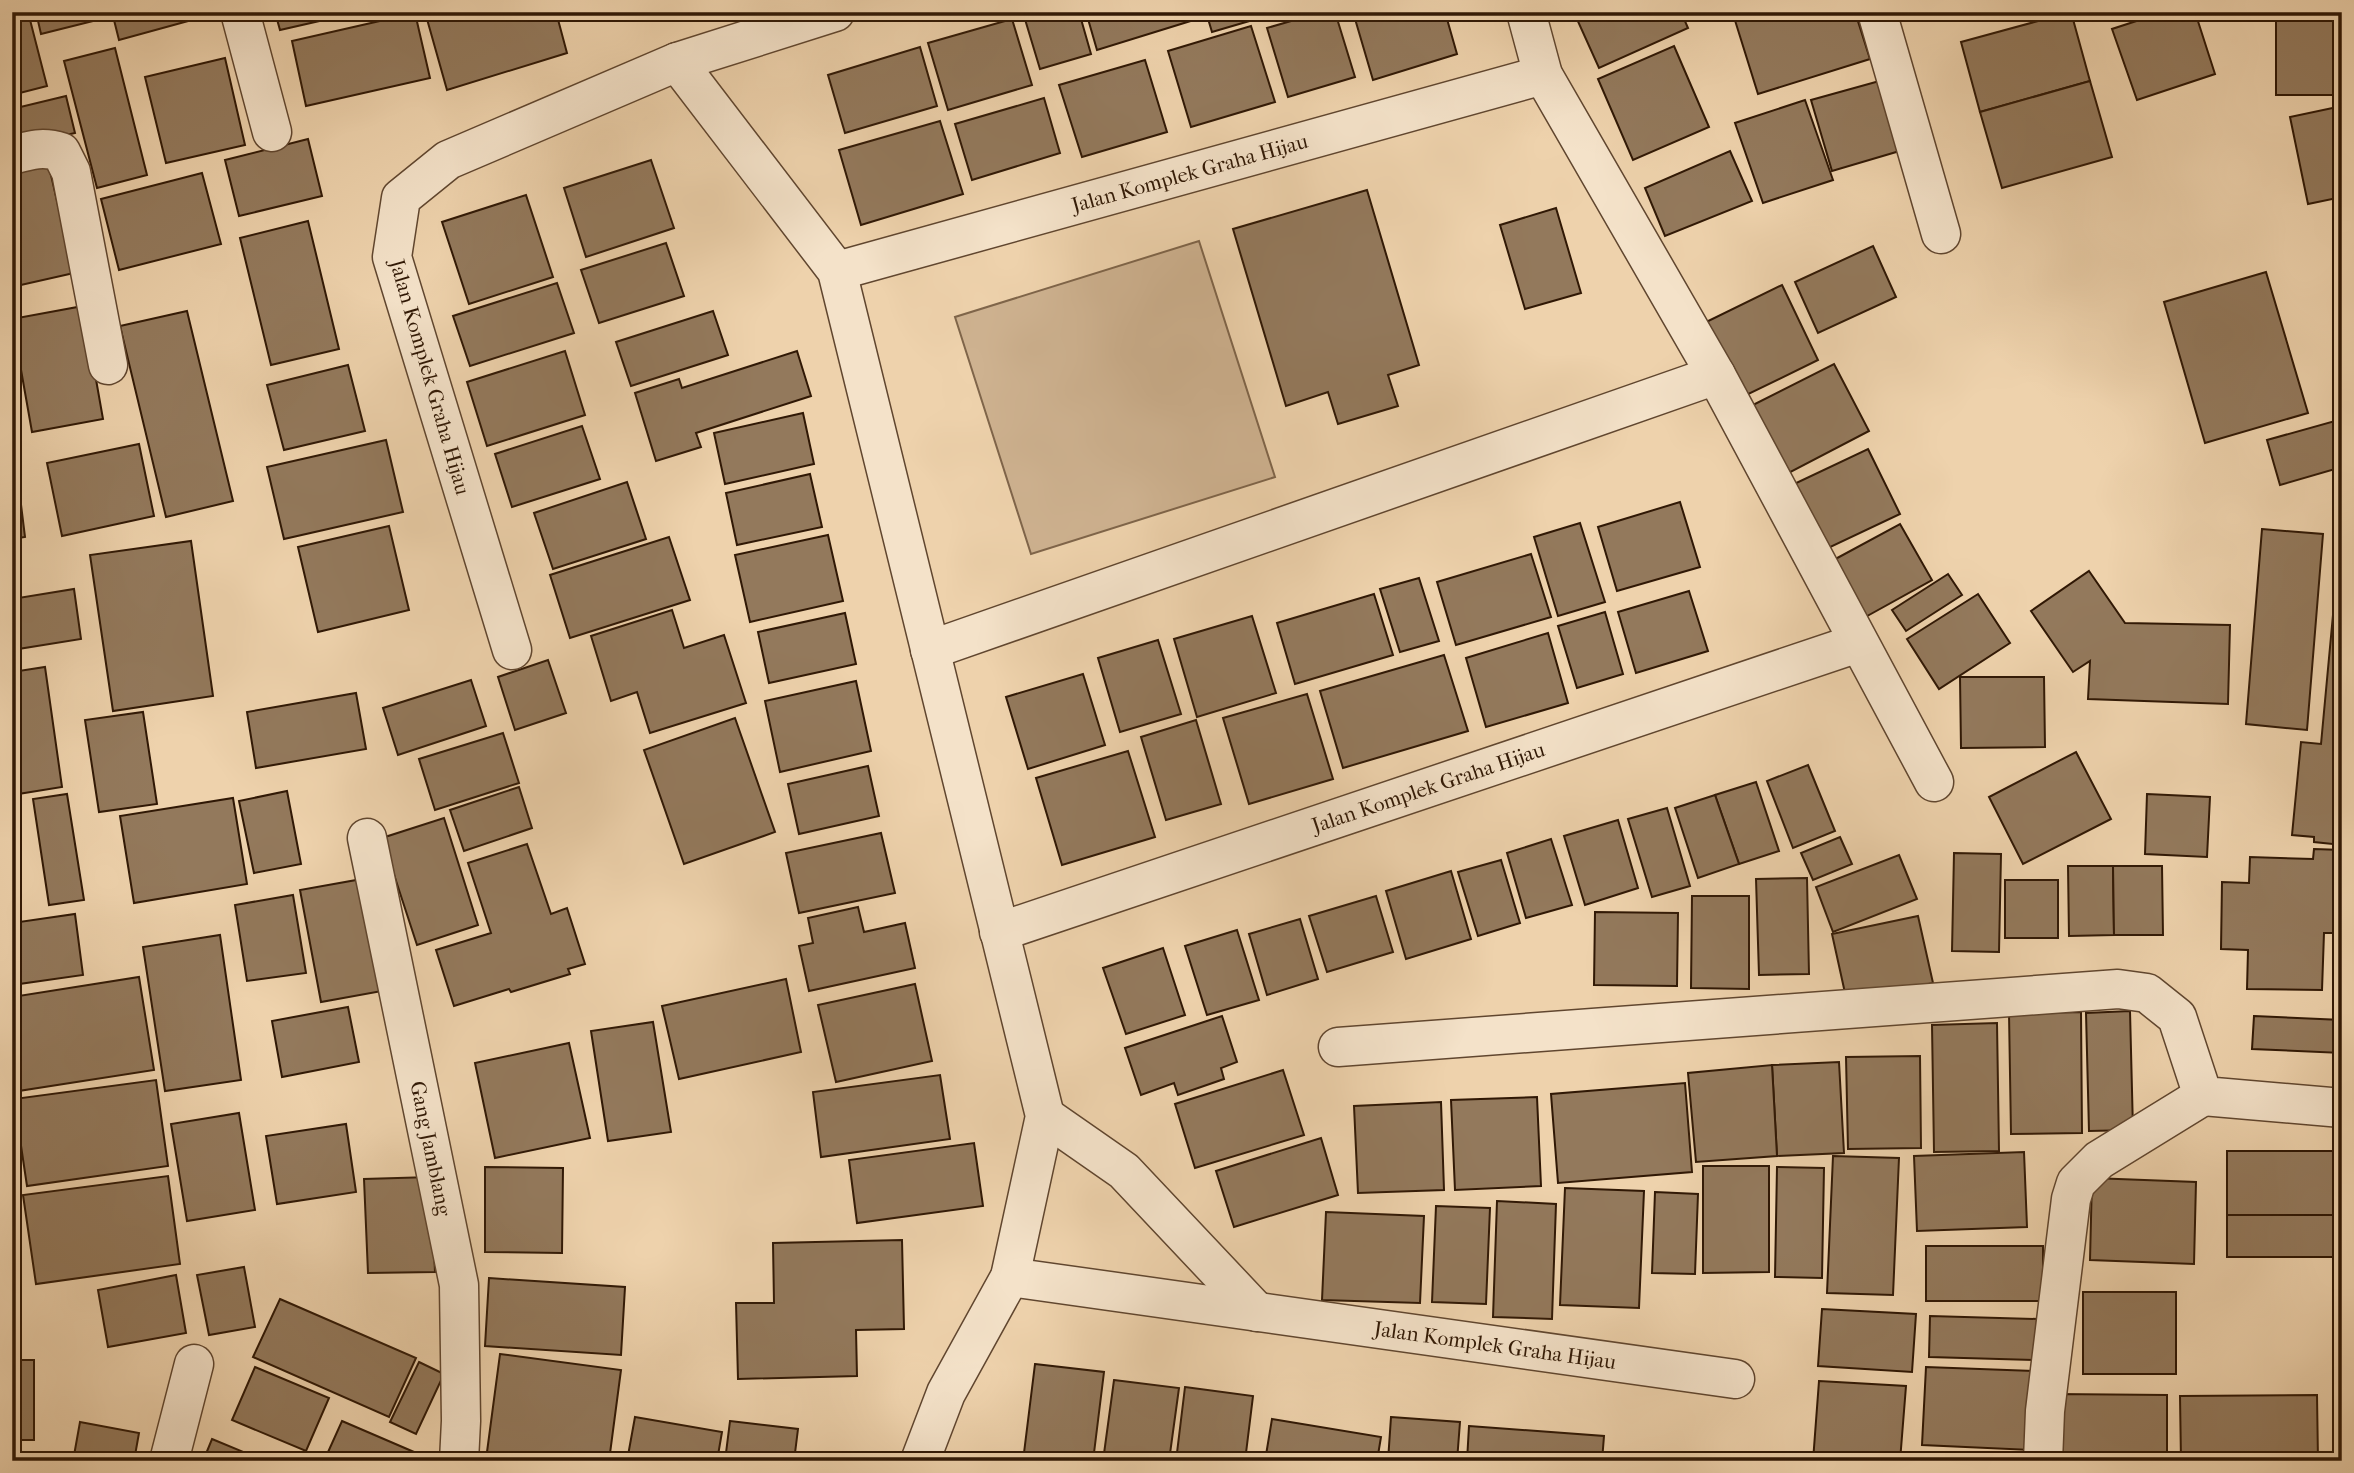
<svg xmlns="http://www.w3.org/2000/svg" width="2354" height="1473" viewBox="0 0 2354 1473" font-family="'IM FELL French Canon',serif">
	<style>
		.green { fill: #ceb290; stroke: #7f654a; stroke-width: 2 }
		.building { fill: #93795c; stroke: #301805; stroke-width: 2 }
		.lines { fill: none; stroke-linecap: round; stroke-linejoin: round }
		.minor-casing { stroke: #60462f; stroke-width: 41 }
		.minor { stroke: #f4e2c9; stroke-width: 38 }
		.labels { text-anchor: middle; stroke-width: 6; stroke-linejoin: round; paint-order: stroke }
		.street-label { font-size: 21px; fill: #301805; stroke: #f4e2c9 }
	</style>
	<rect width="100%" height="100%" fill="#eed2ac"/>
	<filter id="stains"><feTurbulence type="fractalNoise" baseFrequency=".00286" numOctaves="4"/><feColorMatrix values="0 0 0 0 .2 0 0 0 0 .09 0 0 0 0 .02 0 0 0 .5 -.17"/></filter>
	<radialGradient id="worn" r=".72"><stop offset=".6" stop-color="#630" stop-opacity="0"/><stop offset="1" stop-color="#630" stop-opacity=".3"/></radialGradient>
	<path class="green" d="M1199,241L1275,477L1031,554L955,317Z"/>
	<g class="building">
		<path d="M12,12H28L47,86L12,95Z"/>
		<path d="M36,12H99L101,19L41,34Z"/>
		<path d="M112,12H221L119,40Z"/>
		<path d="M275,12H359L280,30Z"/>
		<path d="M425,12H556L567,53L447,90Z"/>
		<path d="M1038,12H1079L1091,54L1040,69L1024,16Z"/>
		<path d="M1086,12H1195L1197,19L1097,50Z"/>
		<path d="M1206,12H1261L1263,17L1212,32Z"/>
		<path d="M1322,12H1335L1355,77L1288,97L1267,28Z"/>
		<path d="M1353,12H1445L1457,54L1373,80Z"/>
		<path d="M1587,12H1681L1688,28L1599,68L1576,17Z"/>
		<path d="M1740,12H1855L1870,59L1758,94L1733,14Z"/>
		<path d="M2071,12L2090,81L1980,112L1961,42Z"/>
		<path d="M2164,12H2195L2215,74L2137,100L2112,29Z"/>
		<rect x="2276" y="12" width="66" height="83"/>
		<path d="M415,13L430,78L306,106L292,41Z"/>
		<path d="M1012,19L1032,85L948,110L928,43Z"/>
		<path d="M1251,26L1275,102L1191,127L1168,51Z"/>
		<path d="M1674,46L1709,127L1633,160L1598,79Z"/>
		<path d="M920,47L937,106L845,133L828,75Z"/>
		<path d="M115,48L147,175L97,188L64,61Z"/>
		<path d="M225,58L245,145L166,163L145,77Z"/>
		<path d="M1145,60L1167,132L1082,157L1059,85Z"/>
		<path d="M1883,80L1903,150L1832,171L1811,100Z"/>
		<path d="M2090,81L2112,157L2002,188L1980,112Z"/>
		<path d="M66,96L75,133L12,147V109Z"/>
		<path d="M1044,98L1060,153L972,180L955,124Z"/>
		<path d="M1805,100L1833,180L1763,203L1735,123Z"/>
		<path d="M2342,106V197L2308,204L2290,117Z"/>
		<path d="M940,121L963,194L861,225L839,150Z"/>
		<path d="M308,139L322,196L239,216L225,160Z"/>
		<path d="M1730,151L1752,201L1665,236L1645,188Z"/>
		<path d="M47,158L74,273L12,287V166Z"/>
		<path d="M651,160L674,228L586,257L564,188Z"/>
		<path d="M202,173L221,244L119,270L101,199Z"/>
		<path d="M1367,190L1419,365L1388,375L1398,406L1338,424L1328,392L1286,406L1233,229Z"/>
		<path d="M526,195L553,277L469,304L442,222Z"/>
		<path d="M1556,208L1581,293L1525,309L1500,225Z"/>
		<path d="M308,221L339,349L271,365L240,238Z"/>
		<path d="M666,243L684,296L599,323L581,270Z"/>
		<path d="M1873,246L1896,297L1818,333L1795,282Z"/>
		<path d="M2266,272L2308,413L2205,443L2164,302Z"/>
		<path d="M557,283L574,333L470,366L453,316Z"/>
		<path d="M1782,285L1818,360L1734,401L1698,326Z"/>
		<path d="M83,306L103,419L32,432L12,319Z"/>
		<path d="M187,311L233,501L166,517L120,326Z"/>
		<path d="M713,311L728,355L631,386L616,342Z"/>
		<path d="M565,351L585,415L487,446L467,382Z"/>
		<path d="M797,351L811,396L696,433L701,447L656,461L635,393L679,379L682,388Z"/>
		<path d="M1834,364L1869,431L1779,478L1743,410Z"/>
		<path d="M348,365L365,431L284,450L267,385Z"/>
		<path d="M803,413L814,464L725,484L714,433Z"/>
		<path d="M2342,419V467L2280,485L2267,440Z"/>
		<path d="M582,426L600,479L512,507L495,454Z"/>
		<path d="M386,440L403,512L284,539L267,467Z"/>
		<path d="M139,444L154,516L62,536L47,463Z"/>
		<path d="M14,448L25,537L12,539V449Z"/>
		<path d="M1868,449L1900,514L1824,550L1792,485Z"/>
		<path d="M810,474L822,527L737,545L726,493Z"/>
		<path d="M627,482L646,539L553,569L534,513Z"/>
		<path d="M1680,502L1700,567L1617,591L1598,527Z"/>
		<path d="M2342,518V845L2314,842V837L2292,835L2301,742L2321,744Z"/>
		<path d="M1580,523L1605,602L1558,616L1534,537Z"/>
		<path d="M1900,524L1932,580L1860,620L1828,563Z"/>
		<path d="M389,526L409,610L318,632L298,547Z"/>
		<path d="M2262,529L2323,534L2307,730L2246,724Z"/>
		<path d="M828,535L843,601L750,622L735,555Z"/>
		<path d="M669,537L690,600L570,638L550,575Z"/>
		<path d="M191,541L213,696L113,711L90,555Z"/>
		<path d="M1531,554L1551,617L1456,645L1437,582Z"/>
		<path d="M2089,571L2125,623L2230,625L2228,704L2088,699L2090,661L2073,672L2031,611Z"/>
		<path d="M1948,574L1962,595L1906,631L1892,610Z"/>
		<path d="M1419,578L1439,641L1400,652L1380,589Z"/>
		<path d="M74,589L81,639L12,650V599Z"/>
		<path d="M1689,591L1708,651L1636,673L1618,612Z"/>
		<path d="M1374,594L1393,655L1295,684L1277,623Z"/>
		<path d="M1978,594L2010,643L1939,689L1907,639Z"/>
		<path d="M672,610L684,648L724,635L746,703L650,733L637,692L611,701L591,636Z"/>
		<path d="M1605,612L1623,674L1577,688L1558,626Z"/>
		<path d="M845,613L856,664L769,683L758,632Z"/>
		<path d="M1252,616L1276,693L1197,717L1174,639Z"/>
		<path d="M1548,633L1568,703L1486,727L1466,658Z"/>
		<path d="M1158,640L1181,714L1120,732L1098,658Z"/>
		<path d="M1444,655L1468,731L1343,768L1320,691Z"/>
		<path d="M548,660L566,713L515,730L498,677Z"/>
		<path d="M45,667L62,787L12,795V672Z"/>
		<path d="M1083,674L1105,745L1028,769L1006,697Z"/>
		<path d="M1960,677H2044L2045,747L1961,748Z"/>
		<path d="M471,680L486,726L398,755L383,708Z"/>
		<path d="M856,681L871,751L780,772L765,701Z"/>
		<path d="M356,693L366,749L256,768L247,712Z"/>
		<path d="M1307,694L1333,779L1249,804L1223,718Z"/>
		<path d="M143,712L157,804L99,812L85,720Z"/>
		<path d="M735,718L775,832L684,864L644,750Z"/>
		<path d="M1196,720L1221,804L1166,820L1141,737Z"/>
		<path d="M503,733L519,783L435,810L419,759Z"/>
		<path d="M1128,751L1155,837L1062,865L1036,778Z"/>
		<path d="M2076,752L2111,819L2023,864L1989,797Z"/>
		<path d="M1808,765L1835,831L1793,848L1767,781Z"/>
		<path d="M868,766L879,816L799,834L788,784Z"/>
		<path d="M1756,782L1779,851L1739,864L1715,795Z"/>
		<path d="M519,787L532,828L464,851L450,810Z"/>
		<path d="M287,791L301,864L254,873L239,801Z"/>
		<path d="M67,794L84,900L49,905L33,799Z"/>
		<path d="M2147,794L2210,797L2207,857L2145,854Z"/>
		<path d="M1715,795L1739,864L1698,878L1675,808Z"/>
		<path d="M233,798L247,884L134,903L120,816Z"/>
		<path d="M1667,808L1690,886L1652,897L1628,819Z"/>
		<path d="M444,818L478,925L417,945L382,838Z"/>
		<path d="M1618,820L1638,888L1585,905L1564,836Z"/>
		<path d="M881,833L895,893L799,913L786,853Z"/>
		<path d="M1840,837L1852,864L1813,880L1801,853Z"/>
		<path d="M1551,839L1572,905L1526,918L1507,853Z"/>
		<path d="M527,844L551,914L567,908L585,964L568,969L570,974L511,992L509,989L454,1006L436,950L491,933L468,863Z"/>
		<path d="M2314,849L2342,850V933H2324L2322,990L2247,989L2248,950L2221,949L2222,882L2249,883L2250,857L2313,859Z"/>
		<path d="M1954,853L2001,854L1999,952L1952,951Z"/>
		<path d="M1899,855L1917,899L1833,932L1816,887Z"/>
		<path d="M1501,860L1520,923L1478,936L1458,872Z"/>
		<path d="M2068,866H2113L2114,935L2069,936Z"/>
		<path d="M2113,866H2162L2163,935H2114Z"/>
		<path d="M1451,871L1471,939L1406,959L1386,891Z"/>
		<path d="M1807,878L1809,974L1759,975L1756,879Z"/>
		<path d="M362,879L382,991L321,1002L300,890Z"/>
		<rect x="2005" y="880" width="53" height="58"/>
		<path d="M293,895L306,973L247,981L235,905Z"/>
		<path d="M1376,896L1393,952L1327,972L1309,916Z"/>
		<path d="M1692,896H1749V989L1691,988Z"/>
		<path d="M858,907L864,932L905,923L915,968L809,991L799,946L813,943L808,918Z"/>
		<path d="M1595,912L1678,913L1677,986L1594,985Z"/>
		<path d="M75,914L83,975L12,985V923Z"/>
		<path d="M1918,916L1933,983L1847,1002L1832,934Z"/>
		<path d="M1300,919L1318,979L1267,995L1249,934Z"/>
		<path d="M1237,930L1259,1000L1207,1015L1185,946Z"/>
		<path d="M220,935L241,1080L165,1091L143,947Z"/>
		<path d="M1163,948L1185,1015L1126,1034L1103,968Z"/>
		<path d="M139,977L154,1070L12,1092V997Z"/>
		<path d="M786,979L801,1052L679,1079L662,1006Z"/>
		<path d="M915,984L932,1061L836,1082L818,1005Z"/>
		<path d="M348,1007L359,1062L282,1077L272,1021Z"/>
		<path d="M2130,1011L2133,1130L2089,1131L2086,1013Z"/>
		<path d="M2081,1012L2082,1133L2011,1134L2009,1013Z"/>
		<path d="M1222,1016L1237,1062L1221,1068L1224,1079L1178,1095L1174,1083L1141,1095L1125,1048Z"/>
		<path d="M2254,1016L2342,1020V1053L2252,1049Z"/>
		<path d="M653,1022L671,1132L608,1141L591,1031Z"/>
		<path d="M1997,1023L1999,1151L1934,1152L1932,1025Z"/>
		<path d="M569,1043L590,1138L495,1158L475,1063Z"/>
		<path d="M1920,1056L1921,1148L1848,1149L1846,1057Z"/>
		<path d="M1839,1062L1844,1153L1777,1156L1772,1065Z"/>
		<path d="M1772,1065L1777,1156L1696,1162L1688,1073Z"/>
		<path d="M1283,1070L1304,1135L1195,1168L1175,1104Z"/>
		<path d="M940,1075L950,1139L821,1157L813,1092Z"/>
		<path d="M156,1080L168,1166L27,1186L14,1099Z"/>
		<path d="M1685,1083L1692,1172L1558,1183L1551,1094Z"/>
		<path d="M1537,1097L1541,1186L1455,1190L1451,1100Z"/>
		<path d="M1441,1102L1444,1190L1358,1193L1354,1106Z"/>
		<path d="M239,1113L255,1210L187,1221L171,1124Z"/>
		<path d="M346,1124L356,1192L277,1204L266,1136Z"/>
		<path d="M1321,1138L1338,1195L1234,1227L1216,1171Z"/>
		<path d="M974,1143L983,1206L857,1223L849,1160Z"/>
		<rect x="2227" y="1151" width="106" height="64"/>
		<path d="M2024,1152L2027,1227L1917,1231L1914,1156Z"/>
		<path d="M1833,1156L1899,1158L1893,1295L1827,1293Z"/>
		<path d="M1703,1166H1769V1272L1703,1273Z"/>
		<path d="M485,1167L563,1168L562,1253L485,1252Z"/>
		<path d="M1777,1167L1824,1168L1822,1278L1775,1277Z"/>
		<path d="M168,1176L180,1264L36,1284L23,1195Z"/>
		<path d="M431,1177L435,1272L368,1273L364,1179Z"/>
		<path d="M2092,1178L2196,1182L2194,1264L2090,1260Z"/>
		<path d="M1565,1188L1644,1191L1639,1308L1560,1305Z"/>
		<path d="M1655,1192L1698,1194L1695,1274L1652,1273Z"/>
		<path d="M1497,1201L1556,1204L1552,1319L1493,1317Z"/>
		<path d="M1436,1206L1490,1208L1486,1304L1432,1302Z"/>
		<path d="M1326,1212L1424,1216L1420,1303L1322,1300Z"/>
		<rect x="2227" y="1215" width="106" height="42"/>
		<path d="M902,1240L904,1329L856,1330L857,1376L738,1379L736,1303H774L773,1243Z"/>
		<rect x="1926" y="1246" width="117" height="55"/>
		<path d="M244,1267L255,1327L209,1335L197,1275Z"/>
		<path d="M176,1275L186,1333L108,1347L98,1290Z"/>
		<path d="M489,1278L625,1287L621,1355L485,1346Z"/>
		<rect x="2083" y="1292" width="93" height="82"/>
		<path d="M280,1299L416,1358L389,1417L253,1357Z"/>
		<path d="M1822,1309L1916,1314L1912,1372L1818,1366Z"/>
		<path d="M1930,1316L2037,1319L2036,1360L1929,1357Z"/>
		<path d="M500,1354L621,1370L609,1461H552L487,1452Z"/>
		<rect x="12" y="1360" width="22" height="80"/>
		<path d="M419,1362L444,1374L416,1434L390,1422Z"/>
		<path d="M1035,1364L1104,1372L1093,1461H1023Z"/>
		<path d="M255,1367L329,1398L306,1451L232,1420Z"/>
		<path d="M1926,1367L2035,1371L2031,1450L1922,1445Z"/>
		<path d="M1114,1380L1179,1388L1169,1461H1103Z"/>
		<path d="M1819,1381L1906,1386L1900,1461H1813Z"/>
		<path d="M1185,1387L1253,1396L1245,1461H1176Z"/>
		<path d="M2054,1394L2167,1395V1461H2052Z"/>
		<path d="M2317,1395L2318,1461H2181L2180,1396Z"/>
		<path d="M635,1417L722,1432L717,1461H627Z"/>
		<path d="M1391,1417L1460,1422L1457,1461H1388Z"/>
		<path d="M1272,1419L1381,1437L1377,1461H1265Z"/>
		<path d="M342,1421L435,1461H324Z"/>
		<path d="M730,1421L798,1429L794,1461H725Z"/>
		<path d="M80,1422L139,1433L134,1461H73Z"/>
		<path d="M1469,1426L1604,1436L1602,1461H1467Z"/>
		<path d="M212,1439L265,1461H203Z"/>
		<path d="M1738,1457L1800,1458V1461H1738Z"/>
		<path d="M1924,1457L1991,1459V1461H1924Z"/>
	</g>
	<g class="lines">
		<g class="minor-casing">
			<g id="minor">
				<path d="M240,12L272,132"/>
				<path d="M1526,12L1543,75L1716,375L1934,782"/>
				<path d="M1877,12L1941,234"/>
				<path d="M677,62L837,271L1045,1116L1010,1277L946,1393L920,1461"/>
				<path d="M12,155C30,150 43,146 61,152L71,172L108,365"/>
				<path id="s1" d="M837,271L1543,75"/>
				<path d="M512,650L392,257L401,198L448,160L677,62L835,12"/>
				<path d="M930,650L1716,375"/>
				<path id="s2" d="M367,838L459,1285L461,1421L459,1461"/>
				<path id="s3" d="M999,932L1858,643"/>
				<path d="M1338,1047L2118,989L2147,993L2177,1017L2203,1096L2342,1108"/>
				<path d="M1045,1116L1124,1171L1257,1312"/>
				<path id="s4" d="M1010,1277L1735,1379"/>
				<path d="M169,1461L194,1364"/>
				<path d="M2043,1461L2045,1411L2071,1199L2076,1183L2099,1160L2203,1096"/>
			</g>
		</g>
		<use href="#minor" class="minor"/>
	</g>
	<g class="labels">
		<g class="street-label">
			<text dy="7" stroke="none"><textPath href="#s1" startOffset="366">Jalan Komplek Graha Hijau</textPath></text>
			<text transform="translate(430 377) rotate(74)" y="7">Jalan Komplek Graha Hijau</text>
			<text dy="7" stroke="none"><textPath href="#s3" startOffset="453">Jalan Komplek Graha Hijau</textPath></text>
			<text dy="7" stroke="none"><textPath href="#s2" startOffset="317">Gang Jamblang</textPath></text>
			<text dy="7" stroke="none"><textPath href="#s4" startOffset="490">Jalan Komplek Graha Hijau</textPath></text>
		</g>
	</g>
	<rect width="2354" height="1473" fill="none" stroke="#eed2ac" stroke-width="42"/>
	<rect x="14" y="14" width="2326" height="1445" fill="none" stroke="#301805" stroke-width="3.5"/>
	<rect x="21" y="21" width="2312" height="1431" fill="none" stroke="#301805" stroke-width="2"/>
	<rect width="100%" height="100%" filter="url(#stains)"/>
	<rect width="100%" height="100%" fill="url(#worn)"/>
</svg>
